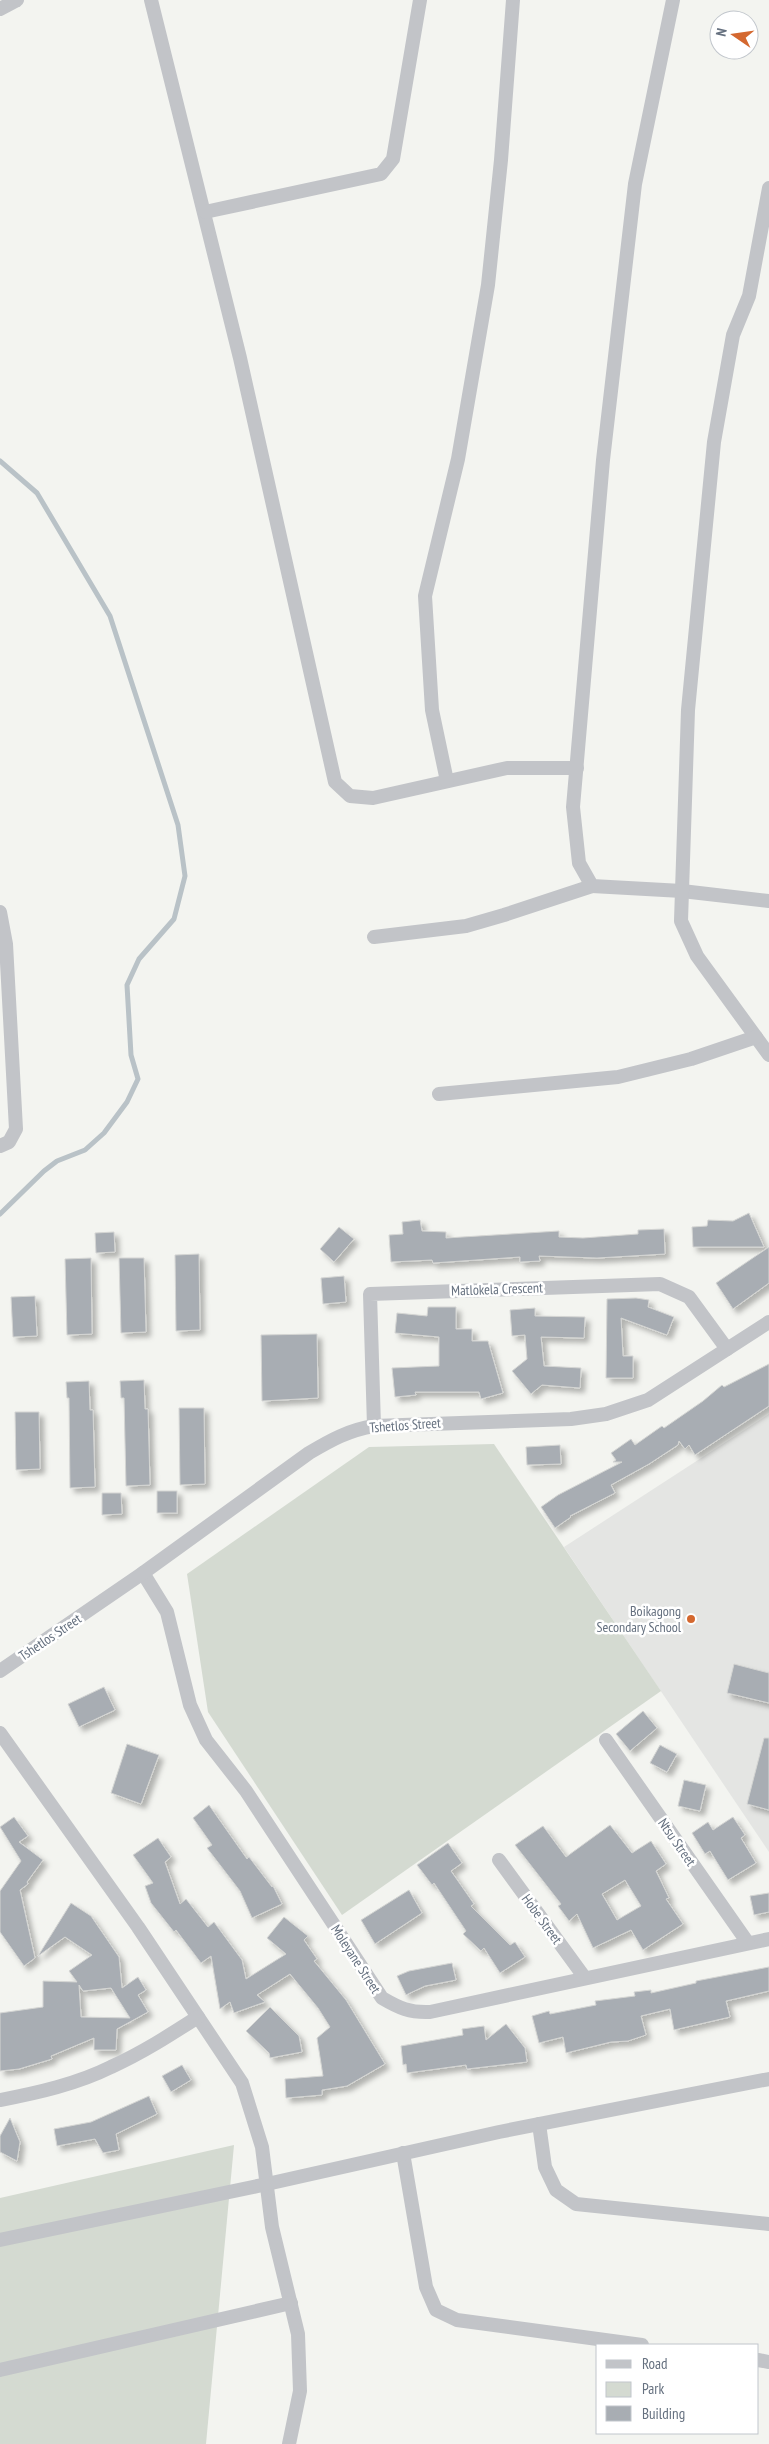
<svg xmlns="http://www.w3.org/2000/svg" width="769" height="2444" viewBox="0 0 769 2444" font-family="'PT Sans Narrow',sans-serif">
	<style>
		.built { fill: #e4e5e3 }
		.green { fill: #d4dad1 }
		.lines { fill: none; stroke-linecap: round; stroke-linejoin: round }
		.stream { stroke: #b9c2c7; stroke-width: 5 }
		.building { fill: #a8adb3; stroke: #d4d5d3; fill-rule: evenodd; filter: url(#shadow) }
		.minor { stroke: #c2c4c8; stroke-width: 14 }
		.poi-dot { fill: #d4682f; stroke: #fff; stroke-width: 2 }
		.labels { text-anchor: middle; stroke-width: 5; stroke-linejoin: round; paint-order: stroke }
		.street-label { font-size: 14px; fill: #65707f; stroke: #fff }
		.poi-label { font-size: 14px; fill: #65707f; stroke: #fff; text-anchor: end }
	</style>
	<defs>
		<filter id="shadow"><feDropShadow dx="4.5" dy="4.5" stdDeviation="2.5" flood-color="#0004"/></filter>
	</defs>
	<rect width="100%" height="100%" fill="#f3f4f0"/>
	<path class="built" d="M769,1414V1852L564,1547Z"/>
	<g class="green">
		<path d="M494,1444L661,1691L342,1915L208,1712L187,1574L369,1447Z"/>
		<path d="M234,2145L206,2444H0V2198Z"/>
	</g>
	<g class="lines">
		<path class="stream" d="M0,461L37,493L110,616L178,825L185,876L174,919L139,959L127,985L131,1055L138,1079L127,1102L104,1133L85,1150L57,1161L44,1171L0,1214"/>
	</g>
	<g class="building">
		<path d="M749,1213L764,1247H693L692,1227L707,1226L708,1220L733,1221Z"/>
		<path d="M420,1220L422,1231L446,1232V1238L559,1231V1237L583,1238L638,1234V1230L664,1229L665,1254L597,1258L539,1256L540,1261L520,1262V1257L433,1263L432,1260L391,1262L389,1235L403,1234L402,1222Z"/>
		<path d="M339,1227L354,1239L334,1262L320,1249Z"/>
		<path d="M114,1232L115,1252L96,1253L95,1233Z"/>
		<path d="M769,1247V1283L733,1309L716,1283Z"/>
		<path d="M199,1254L200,1330L176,1331L175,1255Z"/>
		<path d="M91,1258L92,1334L67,1335L65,1259Z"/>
		<path d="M119,1258H144L146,1332L121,1333Z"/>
		<path d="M344,1276L346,1302L323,1304L321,1278Z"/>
		<path d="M35,1296L37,1336L13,1337L11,1297Z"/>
		<path d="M636,1298L649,1300L648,1307L674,1317L667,1335L621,1318L623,1356H633V1378H606L607,1299Z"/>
		<path d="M428,1307H456V1329H472V1341H488L503,1393L481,1399L479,1392H415L416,1395L395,1397L392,1368L439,1366V1337L395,1333L397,1313L427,1316Z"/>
		<path d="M535,1308V1316L585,1317L584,1338L541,1337L544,1366L581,1368L580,1388L542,1385L531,1394L512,1371L527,1359L525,1335L512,1336L510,1310Z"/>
		<path d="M317,1334L318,1398L262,1401L261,1335Z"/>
		<path d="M769,1364V1406L695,1455L689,1445L685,1449L679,1441L678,1445L649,1464L611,1485L615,1493L570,1516L571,1517L555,1528L541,1507L558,1495L622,1462H613L616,1460L611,1453L631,1439L635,1445L662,1426L664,1428L703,1401L722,1385L724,1387Z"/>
		<path d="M144,1380L145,1409H148L150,1485L126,1486L124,1398H121L120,1381Z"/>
		<path d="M89,1381L90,1410H93L95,1487L70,1488L69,1398H67L66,1382Z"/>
		<path d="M179,1408H204L205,1484L180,1485Z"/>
		<path d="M15,1412H39L40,1469L16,1470Z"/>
		<path d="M560,1445L561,1464L527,1465L526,1447Z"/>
		<rect x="157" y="1491" width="20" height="22"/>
		<path d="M102,1493H121L122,1514L102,1515Z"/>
		<path d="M734,1664L769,1673V1703L727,1693Z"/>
		<path d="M104,1687L115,1710L79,1727L68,1704Z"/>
		<path d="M643,1711L657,1728L630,1751L616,1734Z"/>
		<path d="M764,1738H769V1810L747,1804Z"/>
		<path d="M127,1744L159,1755L141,1804L111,1793Z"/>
		<path d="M660,1745L677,1754L667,1772L650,1763Z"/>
		<path d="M684,1780L706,1785L700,1811L678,1806Z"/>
		<path d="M209,1805L247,1859L249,1857L272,1887L273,1886L282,1904L252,1918L240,1891L207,1848L212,1845L193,1818Z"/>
		<path d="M14,1817L28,1836L19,1842L43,1860L27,1882L28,1884L20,1890L35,1958L24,1966L0,1932V1891L21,1861L0,1827Z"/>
		<path d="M733,1817L745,1835L741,1838L756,1863L728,1880L710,1851L705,1854L692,1833L708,1822L713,1830Z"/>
		<path d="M610,1825L632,1853L651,1841L666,1864L656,1871L669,1898L666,1899L683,1924L643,1950L631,1930L593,1948L577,1914L569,1921L558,1906L561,1904L515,1845L543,1826L566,1857ZM625,1880L641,1906L617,1920L602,1894Z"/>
		<path d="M158,1838L171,1857L165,1862L180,1904L186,1899L208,1927L214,1922L242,1960L246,1979L286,1954L267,1938L284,1917L308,1936L304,1940L317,1959L314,1961L346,2000L385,2064L347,2086L322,2090V2095L286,2098L285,2079L323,2076L317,2038L330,2027L318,2008L290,1974L257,1995L265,2002L234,2013L230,2002L220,2009L211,1956L201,1963L176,1930L174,1932L151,1903L145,1886L153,1883L133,1855Z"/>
		<path d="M448,1843L462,1863L451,1871L474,1904L471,1906L510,1945L515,1942L525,1957L500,1973L484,1948L481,1951L463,1934L466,1931L434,1883L432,1885L417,1865Z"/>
		<path d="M409,1890L422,1913L375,1944L361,1920Z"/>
		<path d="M769,1893V1912L754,1915L750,1896Z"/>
		<path d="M71,1903L91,1916L119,1957L122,1988L138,1977L146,1990L138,1995L148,2012L117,2029L116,2050H94V2038L51,2056L52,2059L19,2069L0,2071V2013L43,2007V1981L77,1982L69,1971L92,1955L65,1937L38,1956ZM79,1985L83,1991L111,1988L130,2018L81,2017Z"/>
		<path d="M452,1963L456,1980L425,1986L406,1995L397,1976L409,1971Z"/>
		<path d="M769,1967V1991L726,2001L730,2017L674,2030L670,2009L641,2016L646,2035L628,2041L611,2042L566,2053L563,2037L539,2043L532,2016L549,2011L550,2014L596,2005L595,2001L635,1996L634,1992L651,1990V1993L696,1983V1981Z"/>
		<path d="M270,2007L299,2036L302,2052L270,2058L269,2053L246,2031Z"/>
		<path d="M506,2024L525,2048L527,2062L467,2069L466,2065L407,2073L406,2064L403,2065L401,2046L463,2035L462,2029L484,2026L486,2040Z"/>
		<path d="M182,2065L191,2080L171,2092L162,2076Z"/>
		<path d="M149,2096L157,2114L116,2134L119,2150L103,2153L95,2139L57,2146L54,2129L91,2122Z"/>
		<path d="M10,2118L20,2142L17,2161L0,2152V2136Z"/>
	</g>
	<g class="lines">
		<g class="minor">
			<path d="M151,0L240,358L335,782L350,796L373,798L507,768H577"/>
			<path d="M673,0L635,184L603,460L573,807L579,863L592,886L682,891L769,901"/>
			<path d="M0,9L17,0"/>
			<path d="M769,188L749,296L733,335L714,442L688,710L681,921L697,956L769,1055"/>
			<path d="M205,212L381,174L393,159L420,0"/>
			<path d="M447,781L432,710L425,596L458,459L488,285L501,160L513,0"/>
			<path d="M0,912L6,944L16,1129L9,1142L0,1146"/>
			<path d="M374,937L466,926L504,915L592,886"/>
			<path d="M439,1094L618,1077L691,1059L756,1037"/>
			<path d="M374,1426L370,1294L660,1284L689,1297L727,1349"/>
			<path d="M143,1573L167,1612L190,1705L206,1740L246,1791L382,1998C399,2008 410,2013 430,2012L769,1939"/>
			<path d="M0,1671L143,1573L309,1453C331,1440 349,1430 374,1426L571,1419L606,1414L648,1400L769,1322"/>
			<path d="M0,1733L138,1927L242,2083L262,2147L272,2227L298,2334L300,2391L289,2444"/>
			<path d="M606,1740L748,1943"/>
			<path d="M499,1860L585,1978"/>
			<path d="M0,2100C37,2093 77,2084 111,2067C142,2053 170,2035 198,2017"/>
			<path d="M539,2124L545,2167L556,2190L576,2204L769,2224"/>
			<path d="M403,2153L426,2287L436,2310L457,2320L642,2345"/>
			<path d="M0,2240L267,2184L499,2132L769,2079"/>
			<path d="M758,2360L769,2362"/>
			<path d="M0,2370L291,2303"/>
		</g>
	</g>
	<circle class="poi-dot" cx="691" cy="1619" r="5"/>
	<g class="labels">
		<g class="street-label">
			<text transform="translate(497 1289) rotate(-2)" y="5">Matlokela Crescent</text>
			<text transform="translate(405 1425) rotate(-4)" y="5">Tshetlos Street</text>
			<text transform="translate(50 1637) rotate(-34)" y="5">Tshetlos Street</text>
			<text transform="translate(677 1842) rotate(55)" y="5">Ntsu Street</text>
			<text transform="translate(542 1919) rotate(54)" y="5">Hobe Street</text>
			<text transform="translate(356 1959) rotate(57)" y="5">Moleyane Street</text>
		</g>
		<g class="poi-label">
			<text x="681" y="1616">Boikagong<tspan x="681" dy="16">Secondary School</tspan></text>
		</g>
	</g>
	<rect x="596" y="2344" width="162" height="90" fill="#ffffff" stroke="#c1c6cc"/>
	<rect x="606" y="2360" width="25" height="8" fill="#c2c4c8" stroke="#c1c6cc"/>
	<text x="642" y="2369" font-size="15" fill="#65707f">Road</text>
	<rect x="606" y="2382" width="25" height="15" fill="#d4dad1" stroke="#c1c6cc"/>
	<text x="642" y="2394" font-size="15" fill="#65707f">Park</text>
	<rect x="606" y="2406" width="25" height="15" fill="#a8adb3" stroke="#c1c6cc"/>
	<text x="642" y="2419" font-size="15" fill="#65707f">Building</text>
	<g transform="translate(734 35) rotate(283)"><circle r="24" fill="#ffffff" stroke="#c1c6cc"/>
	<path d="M0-4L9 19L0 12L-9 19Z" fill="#d4682f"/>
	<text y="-8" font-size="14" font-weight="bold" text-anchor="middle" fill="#65707f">N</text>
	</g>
</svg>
